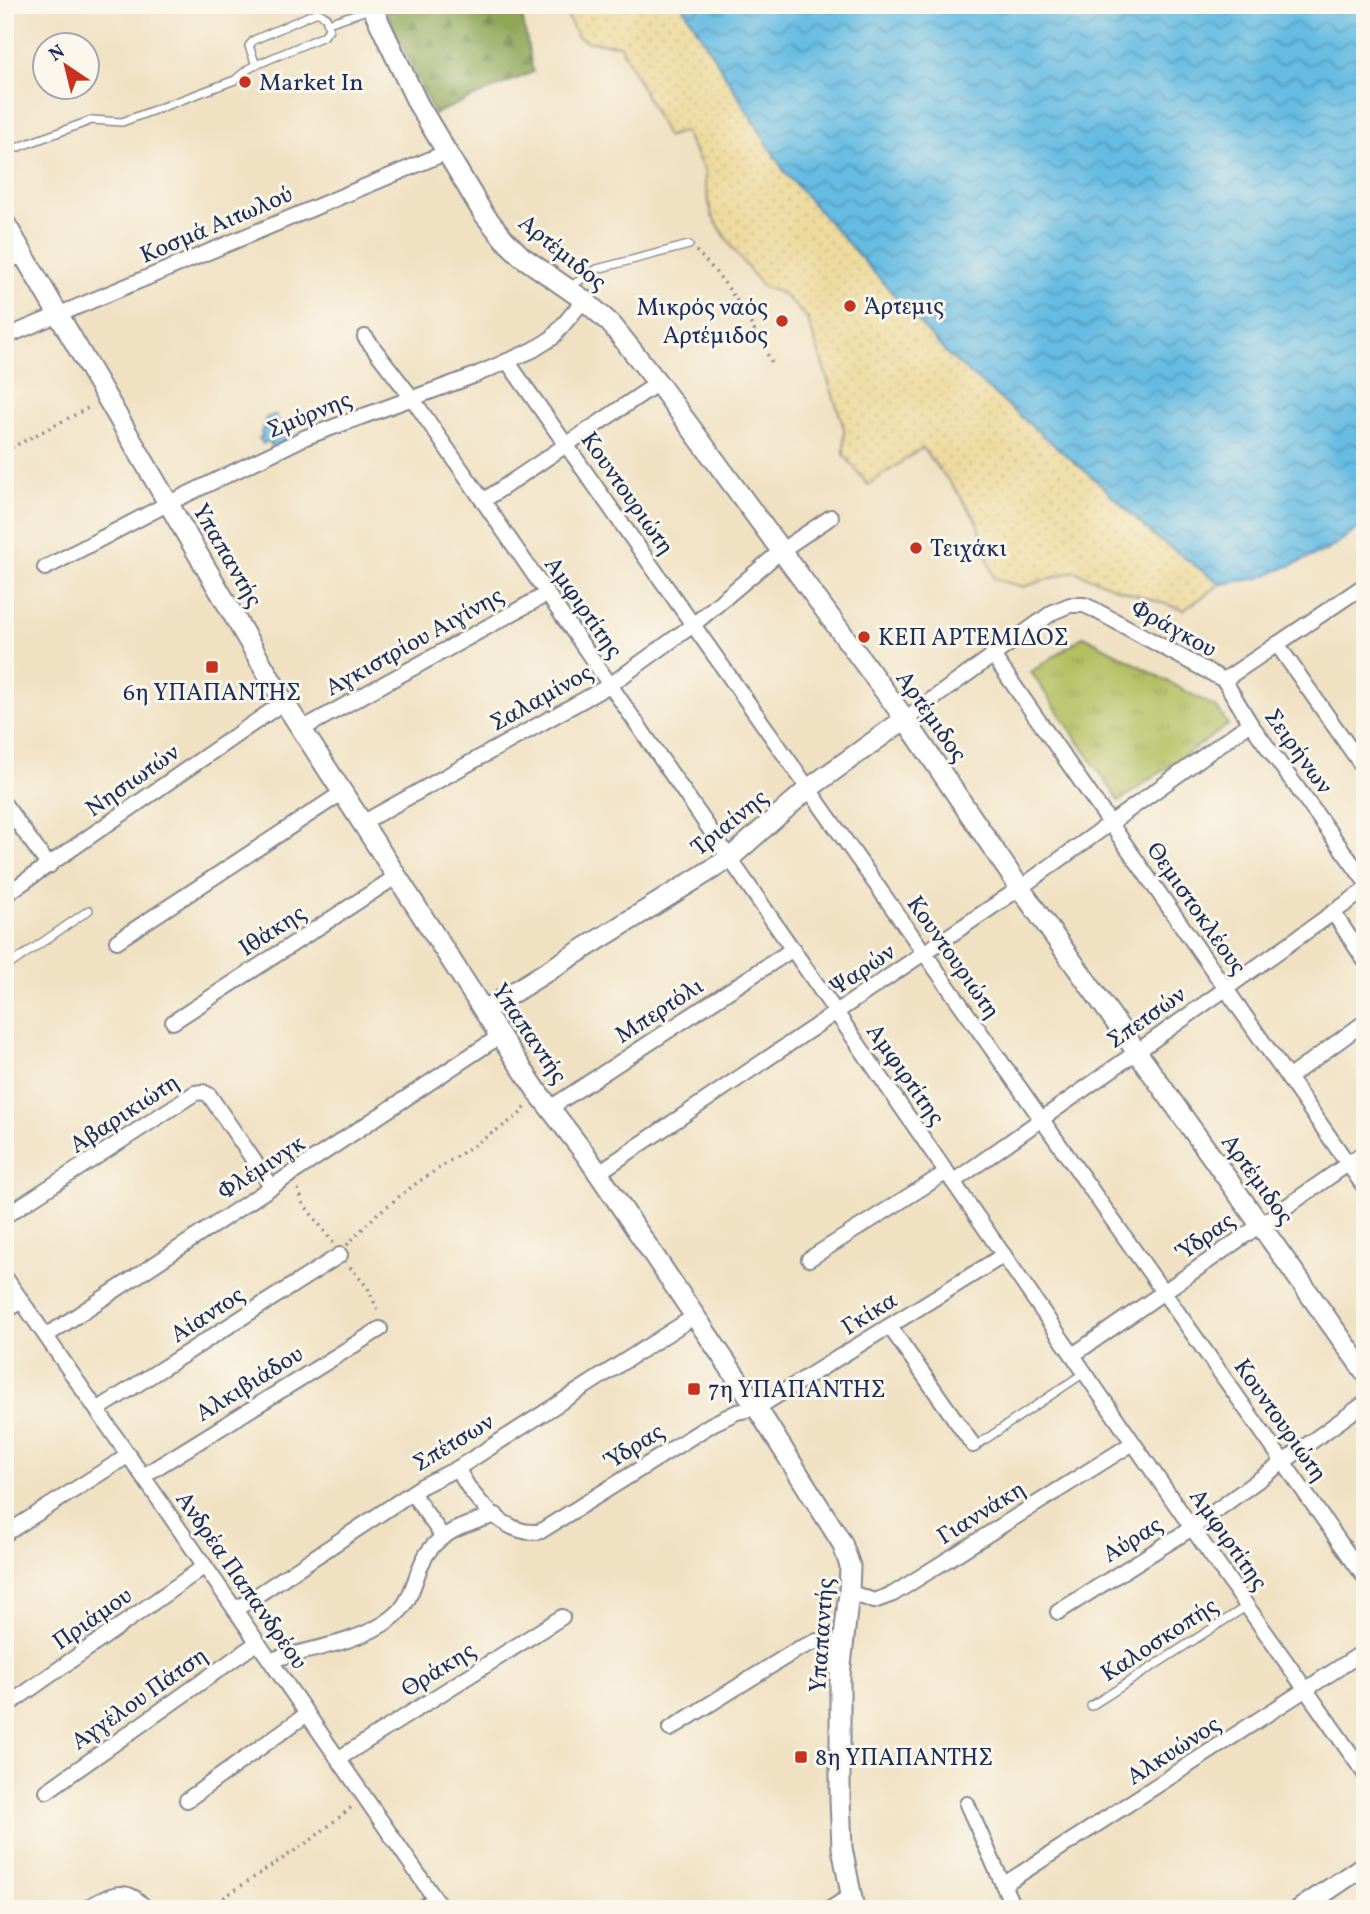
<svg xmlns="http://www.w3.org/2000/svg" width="1370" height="1914" viewBox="0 0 1370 1914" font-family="Vollkorn,serif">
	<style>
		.grass { fill: url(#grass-tufts); stroke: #677760; stroke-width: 2 }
		.forest { fill: url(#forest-firs); stroke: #546a5a; stroke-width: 2 }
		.sand { fill: url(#sand-dots); stroke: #84847e; stroke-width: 2 }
		.water { fill: url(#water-waves); stroke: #4075a0; stroke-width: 2 }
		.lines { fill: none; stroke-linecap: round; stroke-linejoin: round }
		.lane-casing { stroke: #868890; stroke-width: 10 }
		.street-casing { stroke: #868890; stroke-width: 18 }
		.secondary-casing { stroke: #868890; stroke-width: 23 }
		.path { stroke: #868890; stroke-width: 3.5; stroke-dasharray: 2 5; stroke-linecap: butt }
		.lane { stroke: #fff; stroke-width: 7 }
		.street { stroke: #fff; stroke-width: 14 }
		.secondary { stroke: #fff; stroke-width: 19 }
		.poi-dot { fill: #c8321e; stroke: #fbf7ec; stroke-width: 2.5 }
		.labels { text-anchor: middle; stroke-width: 6; stroke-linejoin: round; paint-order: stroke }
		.poi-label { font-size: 24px; fill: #1b2f5e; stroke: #fbf7ec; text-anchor: start }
		.street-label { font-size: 24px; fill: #1b2f5e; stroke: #fbf7ec }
	</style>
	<defs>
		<pattern id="grass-tufts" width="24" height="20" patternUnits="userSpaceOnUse" patternTransform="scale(1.75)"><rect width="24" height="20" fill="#b3bf61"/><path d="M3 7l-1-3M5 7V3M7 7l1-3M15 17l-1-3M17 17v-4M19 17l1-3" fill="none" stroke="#99a457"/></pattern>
		<pattern id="forest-firs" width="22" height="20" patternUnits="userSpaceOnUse" patternTransform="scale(1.75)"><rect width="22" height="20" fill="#8ea657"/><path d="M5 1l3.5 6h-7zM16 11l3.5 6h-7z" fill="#73884b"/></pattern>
		<pattern id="sand-dots" width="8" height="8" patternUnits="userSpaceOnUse" patternTransform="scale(1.75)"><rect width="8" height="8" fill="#eeda9e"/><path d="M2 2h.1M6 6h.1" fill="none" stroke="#ccbb8a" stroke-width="1.8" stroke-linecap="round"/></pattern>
		<pattern id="water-waves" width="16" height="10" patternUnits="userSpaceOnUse" patternTransform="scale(1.75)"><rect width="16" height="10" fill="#65bbe2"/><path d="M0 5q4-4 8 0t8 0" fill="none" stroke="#5298ba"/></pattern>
	</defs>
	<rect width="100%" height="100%" fill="#fbf7ec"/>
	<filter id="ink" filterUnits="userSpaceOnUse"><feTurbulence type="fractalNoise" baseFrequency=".0143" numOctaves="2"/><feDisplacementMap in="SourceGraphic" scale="14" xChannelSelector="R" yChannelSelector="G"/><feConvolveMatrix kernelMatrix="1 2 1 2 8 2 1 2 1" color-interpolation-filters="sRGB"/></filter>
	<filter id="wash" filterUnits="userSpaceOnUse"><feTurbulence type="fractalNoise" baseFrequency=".00686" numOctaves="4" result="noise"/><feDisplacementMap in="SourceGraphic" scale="28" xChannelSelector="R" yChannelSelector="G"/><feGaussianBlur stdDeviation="1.57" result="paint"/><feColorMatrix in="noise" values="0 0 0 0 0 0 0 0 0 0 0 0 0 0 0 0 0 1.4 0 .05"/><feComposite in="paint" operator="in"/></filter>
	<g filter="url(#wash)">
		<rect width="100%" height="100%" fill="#f0e1c2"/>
		<path class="grass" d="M1084,636L1217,708L1228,725L1119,801L1031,672Z"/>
		<path class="forest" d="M383,5H520L533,72L434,114Z"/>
		<path class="sand" d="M562,5H682L786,174L1154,536L1221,584L1184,610L1118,589L1074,571L1023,587L994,579L977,522L956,490L922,448L868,485L844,455V428L807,318L783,294L762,286L733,249L712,216L705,184V172L684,131L667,137L620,45L588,42L577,36Z"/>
		<g class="water">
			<path d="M682,5H1365V524L1326,551L1259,578L1221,584L1154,536L1100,484L946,353L786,174Z"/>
			<path d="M275,414L288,442L272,448L269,440L263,444L259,438L263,436L261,433L266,418Z"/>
		</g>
	</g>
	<g filter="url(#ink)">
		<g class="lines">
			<g class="lane-casing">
				<g id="lane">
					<path d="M328,23L370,9"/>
					<path d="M5,152L92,120L122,122L235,80L248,69L256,65L249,46L254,40L315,13H319L326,17L329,29L324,36L256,65"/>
					<path d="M568,288L597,269L689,245"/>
					<path d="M5,968L89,910"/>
					<path d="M973,1445L980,1443L1084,1373"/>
					<path d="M1091,1706L1247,1606"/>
				</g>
			</g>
			<g class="street-casing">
				<g id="street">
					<path d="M5,262L24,255"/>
					<path d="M5,337L445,153"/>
					<path d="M365,337L412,398L1192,1528L1365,1774"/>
					<path d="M507,361L1365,1578"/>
					<path d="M483,501L658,383"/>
					<path d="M45,568L169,503L306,437L473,376L533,350L552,338L584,300"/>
					<path d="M1277,644L1365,770"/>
					<path d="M992,654L1365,1188"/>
					<path d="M1224,680L1250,723L1365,881"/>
					<path d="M905,719L1053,612L1070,605H1084L1093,609L1224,680L1365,585"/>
					<path d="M302,729L547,594"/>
					<path d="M5,805L49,866"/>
					<path d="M362,823L610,685L693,625L782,550L831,517"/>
					<path d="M5,895L284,702"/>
					<path d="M1333,912L1365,961"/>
					<path d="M117,941L343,792"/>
					<path d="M173,1022L397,876"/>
					<path d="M1288,1078L1365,1022"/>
					<path d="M550,1108L793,949"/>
					<path d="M598,1173L1020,888L1250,723"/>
					<path d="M953,1182L1365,890"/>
					<path d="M5,1216L195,1093L203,1092L209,1095L272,1187"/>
					<path d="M809,1259L947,1172"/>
					<path d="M5,1277L442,1909"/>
					<path d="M5,1312L21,1301"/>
					<path d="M890,1327L973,1445"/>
					<path d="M46,1336L500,1036"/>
					<path d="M1073,1355L1365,1152"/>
					<path d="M97,1410L340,1255"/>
					<path d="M458,1468C469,1496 508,1539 541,1531L712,1424L737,1412L757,1408L1004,1255"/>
					<path d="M143,1476L380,1329"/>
					<path d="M412,1493L443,1537"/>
					<path d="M5,1534L129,1455"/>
					<path d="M849,1592L874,1601L893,1594L1133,1443"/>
					<path d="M235,1610L422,1486L458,1468L695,1316"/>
					<path d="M1058,1612L1192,1528L1365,1403"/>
					<path d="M270,1660C307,1650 362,1642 392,1618C411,1604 413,1583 422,1563C435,1532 468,1524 496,1515"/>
					<path d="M5,1707L205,1566"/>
					<path d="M670,1729L798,1649L817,1641L843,1644"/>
					<path d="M338,1759L562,1617"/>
					<path d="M47,1791L258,1642"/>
					<path d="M187,1800L307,1714"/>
					<path d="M967,1804L1014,1909"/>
					<path d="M1003,1885L1365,1651"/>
					<path d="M85,1909C108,1896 126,1883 146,1909"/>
					<path d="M420,1909L435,1899"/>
					<path d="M830,1909L850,1896"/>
				</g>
			</g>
			<g class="secondary-casing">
				<g id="secondary">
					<path d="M371,5L418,104L483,213L504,239L521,256L584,300L611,324L658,383L905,719L1020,888L1365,1372"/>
					<path d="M5,223L284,702L500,1036L539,1094L586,1155L757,1408L842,1543L850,1566L849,1592L840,1675V1799L842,1848L854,1909"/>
					<path d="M485,1010L730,858L808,789L905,719"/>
					<path d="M1300,1909L1365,1865"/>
				</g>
			</g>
			<g class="path">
				<path d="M696,251C732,286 749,320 772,363"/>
				<path d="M5,451L90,407"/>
				<path d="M298,1189L303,1203L334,1244"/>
				<path d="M347,1245L377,1214L418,1182L518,1116L526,1107"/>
				<path d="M350,1267L368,1288L379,1313"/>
				<path d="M206,1909L311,1840L353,1806"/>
			</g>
			<use href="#lane" class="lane"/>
			<use href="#street" class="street"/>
			<use href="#secondary" class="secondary"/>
		</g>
	</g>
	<g class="poi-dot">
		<circle cx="245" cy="82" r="7"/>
		<circle cx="850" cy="306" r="7"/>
		<circle cx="782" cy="321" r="7"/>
		<circle cx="916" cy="548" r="7"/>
		<circle cx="864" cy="637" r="7"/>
		<rect x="205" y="660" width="14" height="14" rx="3.5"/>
		<rect x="687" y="1382" width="14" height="14" rx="3.5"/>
		<rect x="794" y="1750" width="14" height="14" rx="3.5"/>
	</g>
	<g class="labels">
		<g class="poi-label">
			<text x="259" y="90">Market In</text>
			<text x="864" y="314">Άρτεμις</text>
			<text x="768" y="315" text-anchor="end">Μικρός ναός<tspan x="768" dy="28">Αρτέμιδος</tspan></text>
			<text x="930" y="556">Τειχάκι</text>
			<text x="878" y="645">ΚΕΠ ΑΡΤΕΜΙΔΟΣ</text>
			<text x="212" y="700" text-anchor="middle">6η ΥΠΑΠΑΝΤΗΣ</text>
			<text x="708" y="1397">7η ΥΠΑΠΑΝΤΗΣ</text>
			<text x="815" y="1765">8η ΥΠΑΠΑΝΤΗΣ</text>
		</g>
		<g class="street-label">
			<text transform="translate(216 224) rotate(-23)" y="8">Κοσμά Αιτωλού</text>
			<text transform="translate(563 252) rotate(39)" y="8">Αρτέμιδος</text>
			<text transform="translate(309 414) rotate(-22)" y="8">Σμύρνης</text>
			<text transform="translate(628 493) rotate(55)" y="8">Κουντουριώτη</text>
			<text transform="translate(228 555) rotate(60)" y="8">Υπαπαντής</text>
			<text transform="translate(584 607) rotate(55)" y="8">Αμφιρτίτης</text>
			<text transform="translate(1174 628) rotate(29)" y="8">Φράγκου</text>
			<text transform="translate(414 641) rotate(-29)" y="8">Αγκιστρίου Αιγίνης</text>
			<text transform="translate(541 697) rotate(-29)" y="8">Σαλαμίνος</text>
			<text transform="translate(932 716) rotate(55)" y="8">Αρτέμιδος</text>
			<text transform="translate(1299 751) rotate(54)" y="8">Σειρήνων</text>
			<text transform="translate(132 780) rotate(-35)" y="8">Νησιωτών</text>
			<text transform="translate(729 822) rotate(-39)" y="8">Τριαίνης</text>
			<text transform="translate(1197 908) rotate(55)" y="8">Θεμιστοκλέους</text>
			<text transform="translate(272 930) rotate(-33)" y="8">Ιθάκης</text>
			<text transform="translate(954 957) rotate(55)" y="8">Κουντουριώτη</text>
			<text transform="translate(862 969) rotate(-34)" y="8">Ψαρών</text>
			<text transform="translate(659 1010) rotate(-33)" y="8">Μπερτόλι</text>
			<text transform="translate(1146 1017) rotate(-35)" y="8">Σπετσών</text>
			<text transform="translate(530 1033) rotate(56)" y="8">Υπαπαντής</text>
			<text transform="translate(906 1074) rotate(55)" y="8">Αμφιρτίτης</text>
			<text transform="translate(124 1113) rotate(-33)" y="8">Αβαρικιώτη</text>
			<text transform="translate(261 1167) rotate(-33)" y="8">Φλέμινγκ</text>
			<text transform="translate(1258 1179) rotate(54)" y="8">Αρτέμιδος</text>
			<text transform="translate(1206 1235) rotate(-35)" y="8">Ύδρας</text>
			<text transform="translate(869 1313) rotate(-32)" y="8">Γκίκα</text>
			<text transform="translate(207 1314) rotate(-33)" y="8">Αίαντος</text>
			<text transform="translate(249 1383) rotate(-32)" y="8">Αλκιβιάδου</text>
			<text transform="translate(1281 1420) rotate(55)" y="8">Κουντουριώτη</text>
			<text transform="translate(453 1442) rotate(-31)" y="8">Σπέτσων</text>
			<text transform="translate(635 1445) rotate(-32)" y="8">Ύδρας</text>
			<text transform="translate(981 1512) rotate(-32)" y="8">Γιαννάκη</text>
			<text transform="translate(1132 1539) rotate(-32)" y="8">Αύρας</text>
			<text transform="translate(1229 1539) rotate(55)" y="8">Αμφιρτίτης</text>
			<text transform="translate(242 1580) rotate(55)" y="8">Ανδρέα Παπανδρέου</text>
			<text transform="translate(92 1618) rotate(-35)" y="8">Πριάμου</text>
			<text transform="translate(821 1635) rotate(-86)" y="8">Υπαπαντής</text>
			<text transform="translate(1159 1639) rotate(-33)" y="8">Καλοσκοπής</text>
			<text transform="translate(438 1669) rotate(-32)" y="8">Θράκης</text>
			<text transform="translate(139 1698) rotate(-35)" y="8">Αγγέλου Πάτση</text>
			<text transform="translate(1173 1750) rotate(-33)" y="8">Αλκυώνος</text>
		</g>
	</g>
	<rect width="1370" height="1914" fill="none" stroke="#fbf7ec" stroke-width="28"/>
	<g transform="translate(66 66) rotate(325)"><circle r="33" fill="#fbf7ec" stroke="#a1a7b3" stroke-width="2"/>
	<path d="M0-5L12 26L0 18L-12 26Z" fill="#c8321e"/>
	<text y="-10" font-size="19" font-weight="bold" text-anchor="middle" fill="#1b2f5e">N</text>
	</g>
</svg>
